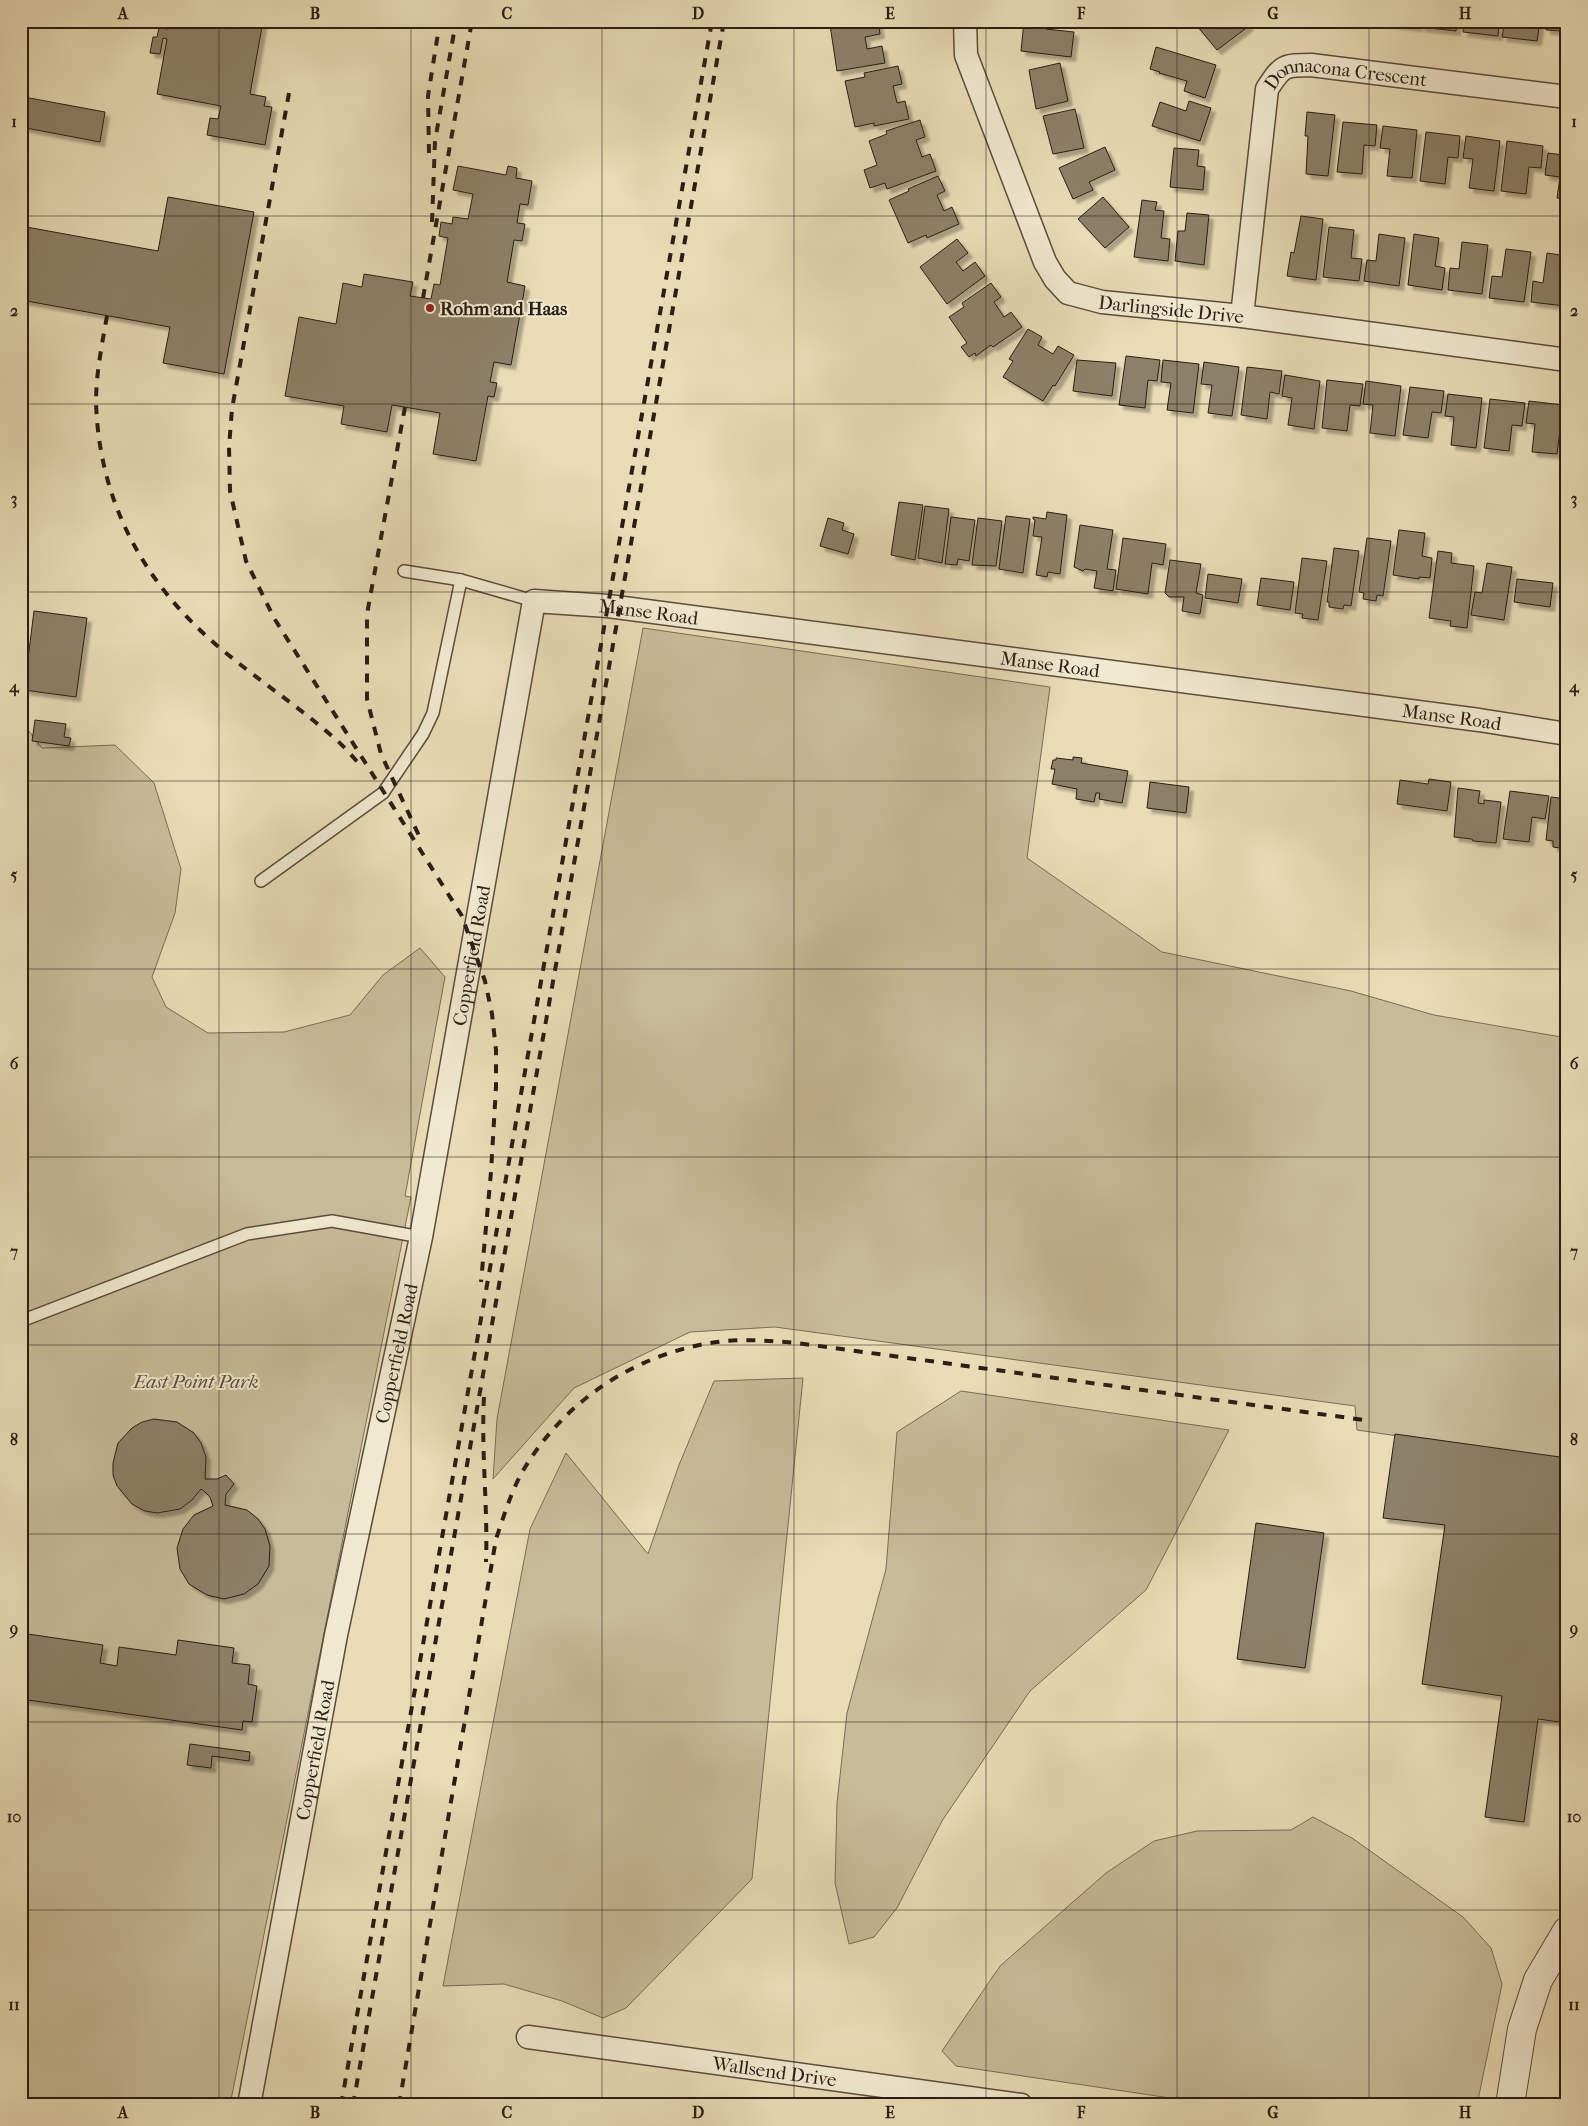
<svg xmlns="http://www.w3.org/2000/svg" width="1588" height="2126" viewBox="0 0 1588 2126" font-family="'IM FELL French Canon',serif">
	<style>
		.green { fill: #c8bb99; stroke: #796c56 }
		.building { fill: #8d8067; stroke: #2a1d13; filter: url(#shadow) }
		.lines { fill: none; stroke-linecap: round; stroke-linejoin: round }
		.service-casing { stroke: #5a4c3c; stroke-width: 14 }
		.minor-casing { stroke: #5a4c3c; stroke-width: 25 }
		.tertiary-casing { stroke: #5a4c3c; stroke-width: 30 }
		.service { stroke: #f0e8cf; stroke-width: 11 }
		.minor { stroke: #f0e8cf; stroke-width: 22 }
		.tertiary { stroke: #f0e8cf; stroke-width: 28 }
		.rail { stroke: #2a1d13; stroke-width: 4; stroke-dasharray: 9 9; stroke-linecap: butt }
		.grid { fill: none; stroke: #2a1d13; stroke-width: 1; stroke-opacity: 0.55 }
		.poi-dot { fill: #8f2418; stroke: #f0e8cf; stroke-width: 2 }
		.labels { text-anchor: middle; stroke-width: 4; stroke-linejoin: round; paint-order: stroke }
		.street-label { font-size: 19px; fill: #2a1d13; stroke: #f0e8cf }
		.poi-label { font-size: 19px; font-weight: bold; fill: #2a1d13; stroke: #f0e8cf; text-anchor: start }
		.park-label { font-size: 19px; font-style: italic; fill: #594c3b; stroke: #f0e8cf }
		.neatline { fill: none; stroke: #2a1d13; stroke-width: 2 }
		.grid-label { font-size: 16px; text-anchor: middle; font-weight: bold; fill: #2a1d13 }
	</style>
	<defs>
		<filter id="shadow"><feDropShadow dx="4.5" dy="4.5" stdDeviation="1" flood-color="#0004"/></filter>
	</defs>
	<rect width="100%" height="100%" fill="#e8dbb5"/>
	<filter id="stains"><feTurbulence type="fractalNoise" baseFrequency=".004" numOctaves="4"/><feColorMatrix values="0 0 0 0 .2 0 0 0 0 .09 0 0 0 0 .02 0 0 0 .5 -.17"/></filter>
	<radialGradient id="worn" r=".72"><stop offset=".6" stop-color="#630" stop-opacity="0"/><stop offset="1" stop-color="#630" stop-opacity=".3"/></radialGradient>
	<g class="green">
		<path d="M643,628L1050,687L1027,858L1162,952L1351,991L1434,1015L1567,1038V1461L1357,1430L1355,1406L775,1327L690,1332L574,1388L493,1479L497,1419Z"/>
		<path d="M21,721L42,748L115,745L154,783L181,869L175,913L152,977L166,1007L208,1033L284,1032L350,1015L383,975L420,948L445,977L405,1196L411,1197L230,2105H21Z"/>
		<path d="M803,1378L752,1879L626,2008L603,2018L562,2001L504,1984L443,1986L530,1529L566,1453L648,1554L679,1465L714,1381Z"/>
		<path d="M961,1391L1229,1430L1146,1590L1030,1691L942,1821L897,1908L874,1937L849,1944L835,1883L837,1803L847,1713L886,1569L897,1432Z"/>
		<path d="M1313,1817L1352,1838L1463,1917L1491,1948L1502,1984L1477,2105H1217L956,2066L942,2051L1000,1966L1106,1873L1154,1841L1197,1831L1291,1830Z"/>
	</g>
	<g class="building">
		<path d="M169,21H263L250,94L266,97L264,106L272,107L265,145L207,135L210,118L218,119L221,106L157,94L167,39L163,38L160,54L150,53L153,37H157L159,28L168,29Z"/>
		<path d="M851,21H878L880,34L865,37L867,49L882,46L885,63L837,71L830,25Z"/>
		<path d="M1024,21H1047L1046,29L1074,32L1071,57L1021,51Z"/>
		<path d="M1203,21H1245L1249,26L1217,50L1197,26Z"/>
		<path d="M1383,21H1418V27L1383,23Z"/>
		<path d="M1421,21H1457L1456,31L1420,27Z"/>
		<path d="M1464,21H1499L1498,36L1463,32Z"/>
		<path d="M1505,21H1540L1537,41L1502,37Z"/>
		<path d="M1547,21H1567V41L1561,40L1562,31L1546,30Z"/>
		<path d="M1156,47L1216,65L1205,98L1184,91L1187,81L1159,73L1160,72L1150,69Z"/>
		<path d="M1060,63L1068,101L1036,109L1029,70Z"/>
		<path d="M898,66L902,84L893,86L897,103L905,101L909,119L874,126V123L855,127L845,81L865,77L864,73Z"/>
		<path d="M24,97L105,112L100,142L21,127Z"/>
		<path d="M1189,101L1211,108L1200,141L1152,126L1160,102L1186,111Z"/>
		<path d="M1075,109L1084,148L1053,154L1043,116Z"/>
		<path d="M1307,112L1335,115L1328,176L1306,174L1308,136H1305Z"/>
		<path d="M920,120L925,137L916,140L922,157L930,154L936,171L887,189L885,183L870,188L864,170L877,165L869,141L887,134L886,131Z"/>
		<path d="M1343,122L1377,125L1375,146L1364,145L1362,174L1337,172Z"/>
		<path d="M1383,126L1417,130L1412,178L1387,176L1390,149L1380,148Z"/>
		<path d="M1426,132L1460,136L1458,158L1448,157L1445,184L1420,181Z"/>
		<path d="M1466,136L1500,141L1494,191L1469,188L1473,159L1463,158Z"/>
		<path d="M1507,141L1543,146L1541,168L1529,167L1526,194L1501,191Z"/>
		<path d="M1105,147L1115,170L1089,182L1093,190L1073,199L1059,168Z"/>
		<path d="M1174,148L1199,150L1197,166L1205,167L1203,190L1170,187Z"/>
		<path d="M1564,148H1567V199L1557,198L1560,177L1545,175L1548,153L1563,155Z"/>
		<path d="M458,166L506,175L508,166L517,168L516,178L532,181L528,205L520,204L517,223L525,224L522,241L514,240L507,282L525,286L511,365L494,362L490,382L497,383L494,397L488,396L476,461L433,454L440,413L392,405L387,432L341,424L344,406L285,396L299,317L336,324L343,283L362,287L364,274L413,282L410,296L431,299L434,284L440,285L448,238L439,236L441,222L452,224L453,217L468,219L473,194L453,190Z"/>
		<path d="M938,176L945,191L937,195L944,211L952,207L959,224L927,238L926,235L908,243L889,200L909,191L908,189Z"/>
		<path d="M168,197L254,212L224,374L163,363L170,327L21,300V226L158,251Z"/>
		<path d="M1103,197L1129,227L1105,248L1078,219Z"/>
		<path d="M1142,200L1157,202L1155,210L1164,211L1161,238L1170,239L1168,261L1134,257Z"/>
		<path d="M1187,213L1209,215L1204,265L1175,261L1178,231H1185Z"/>
		<path d="M1301,216L1323,219L1316,280L1287,276L1291,252L1294,253Z"/>
		<path d="M1329,227L1354,230L1351,258L1362,259L1359,281L1323,277Z"/>
		<path d="M1379,234L1405,238L1399,286L1364,281L1367,260L1376,261Z"/>
		<path d="M1414,234L1439,238L1435,266L1445,268L1442,290L1408,285Z"/>
		<path d="M957,239L968,253L956,262L963,271L975,262L985,276L947,304L920,267Z"/>
		<path d="M1462,242L1488,245L1482,294L1448,290L1450,268L1459,269Z"/>
		<path d="M1506,249L1531,252L1524,302L1489,298L1492,276L1502,277Z"/>
		<path d="M1547,253L1567,256L1565,306L1531,302L1533,281L1543,283Z"/>
		<path d="M991,283L1001,297L994,302L1004,317L1011,312L1022,327L993,347L991,345L976,356L975,353L969,357L961,347L967,343L949,317L964,307L962,303Z"/>
		<path d="M1028,329L1042,337L1038,345L1053,354L1058,346L1074,355L1055,386L1053,385L1043,401L1003,377L1013,361L1009,359Z"/>
		<path d="M1126,356L1160,360L1157,381L1148,380L1145,408L1119,405Z"/>
		<path d="M1077,360L1116,363L1112,396L1073,391Z"/>
		<path d="M1163,360L1199,364L1193,413L1167,410L1171,383L1161,382Z"/>
		<path d="M1204,362L1239,367L1232,416L1208,413L1212,385L1201,384Z"/>
		<path d="M1247,367L1282,371L1279,394L1270,392L1267,419L1241,415Z"/>
		<path d="M1285,375L1320,381L1314,429L1288,425L1292,398L1282,396Z"/>
		<path d="M1327,380L1363,384L1360,406L1350,405L1347,431L1322,428Z"/>
		<path d="M1366,381L1401,386L1395,436L1370,433L1373,405L1363,404Z"/>
		<path d="M1410,387L1444,391L1441,413L1432,412L1428,438L1403,435Z"/>
		<path d="M1448,394L1482,398L1476,448L1451,445L1454,417L1445,416Z"/>
		<path d="M1490,399L1525,403L1522,426L1512,425L1509,451L1484,448Z"/>
		<path d="M1529,401L1563,405L1557,454L1532,452L1535,424L1526,423Z"/>
		<path d="M899,502L923,505L915,560L891,555Z"/>
		<path d="M925,506L949,509L942,563L918,558Z"/>
		<path d="M1047,512L1067,515L1060,574L1048,572L1047,577L1036,575L1042,537L1033,536L1035,520L1033,519V517L1046,519Z"/>
		<path d="M1006,516L1030,519L1023,573L999,569Z"/>
		<path d="M951,517L975,520L969,561L958,559L957,565L945,564Z"/>
		<path d="M828,518L844,523L842,530L854,534L848,554L820,546Z"/>
		<path d="M978,518L1002,521L996,566L972,565Z"/>
		<path d="M1080,525L1113,530L1107,569L1116,570L1113,591L1094,588L1097,571L1085,569L1083,571L1074,567Z"/>
		<path d="M1399,530L1425,533L1422,556L1432,558L1430,578L1419,577V579L1393,575Z"/>
		<path d="M1123,538L1166,544L1163,565L1152,563L1148,594L1116,589Z"/>
		<path d="M1367,538L1391,541L1383,596L1377,595L1376,601L1363,599L1364,593L1359,592Z"/>
		<path d="M1334,548L1359,551L1351,606L1344,605L1343,609L1329,607V602H1327Z"/>
		<path d="M1438,551L1452,553L1451,563L1474,566L1467,628L1450,626L1451,621L1429,618Z"/>
		<path d="M1302,558L1327,561L1318,620L1302,618L1303,614L1295,613Z"/>
		<path d="M1170,560L1201,564L1196,593L1203,595L1200,614L1182,611L1184,597H1169L1165,593Z"/>
		<path d="M1487,563L1512,567L1504,620L1471,615L1475,592L1482,593Z"/>
		<path d="M1208,574L1242,579L1238,603L1205,598Z"/>
		<path d="M1261,578L1294,582L1290,610L1257,605Z"/>
		<path d="M1517,579L1553,583L1550,607L1514,602Z"/>
		<path d="M34,611L87,618L76,697L24,690Z"/>
		<path d="M35,720L66,724L64,737L71,738L69,746L32,741Z"/>
		<path d="M1073,757L1082,758L1081,763L1128,771L1122,803L1099,799L1100,793H1096L1094,802L1076,799L1077,789L1052,784L1055,769H1051L1053,760H1056V758L1073,760Z"/>
		<path d="M1429,779L1451,782L1447,811L1397,804L1400,780L1428,784Z"/>
		<path d="M1150,782L1189,787L1186,813L1147,808Z"/>
		<path d="M1458,788L1480,791L1478,803L1484,804V800L1501,802L1496,843L1473,841L1472,839L1454,837Z"/>
		<path d="M1510,791L1549,796L1545,819L1532,817L1529,842L1503,839Z"/>
		<path d="M1551,797L1567,799V849L1553,847V841L1546,840Z"/>
		<path d="M154,1419L177,1422L194,1433L201,1443L206,1457L205,1479H217L226,1475L234,1484L226,1494L225,1505L247,1510L258,1519L265,1529L270,1546L269,1566L258,1584L244,1594L224,1599L207,1595L189,1584L180,1569L177,1548L183,1529L194,1515L213,1506L210,1497L205,1492L201,1489L192,1500L180,1509L157,1513L145,1511L132,1504L117,1486L113,1475V1463L118,1443L132,1428L142,1422Z"/>
		<path d="M1395,1434L1567,1458V1723L1538,1719L1524,1822L1485,1817L1502,1696L1422,1684L1445,1525L1383,1518Z"/>
		<path d="M1256,1523L1324,1533L1305,1668L1237,1659Z"/>
		<path d="M21,1633L103,1645L100,1663L117,1666L119,1647L176,1655L178,1640L234,1648L232,1663L250,1665L248,1684L257,1686L252,1722L243,1721L242,1730L21,1699Z"/>
		<path d="M190,1744L250,1752L249,1761L212,1756L211,1768L187,1765Z"/>
	</g>
	<g class="lines">
		<g class="service-casing">
			<g id="service">
				<path d="M404,571L461,580"/>
				<path d="M261,881L383,793L423,734L433,713L461,580L534,601"/>
				<path d="M21,1321L247,1234L332,1221L421,1237"/>
			</g>
		</g>
		<g class="minor-casing">
			<g id="minor">
				<path id="s1" d="M965,21L966,55L1045,262L1055,279L1068,293L1102,302L1242,316L1567,360"/>
				<path id="s2" d="M1242,316L1267,89C1282,66 1283,65 1311,65L1567,97"/>
				<path id="s3" d="M528,2037L1021,2105"/>
				<path id="s4" d="M249,2105L336,1635L421,1237L534,601L608,606L1479,720L1567,734"/>
			</g>
		</g>
		<g class="tertiary-casing">
			<path id="tertiary" d="M1510,2105L1522,2029L1538,1980L1567,1931"/>
		</g>
		<use href="#service" class="service"/>
		<use href="#minor" class="minor"/>
		<use href="#tertiary" class="tertiary"/>
		<g class="rail">
			<path d="M289,93L232,409L229,447L230,491L246,561L274,618L462,916L485,981L492,1014L496,1050V1087L491,1172L481,1282"/>
			<path d="M429,153L428,96L440,21"/>
			<path d="M432,222L435,141L456,21"/>
			<path d="M423,298L472,21"/>
			<path d="M107,316C102,344 96,374 96,402C99,505 147,589 226,653C261,682 299,707 333,737C344,746 353,757 362,767"/>
			<path d="M405,407L367,614V699L381,754L421,840"/>
			<path d="M484,1397C481,1452 488,1507 486,1562"/>
			<path d="M341,2105L712,21"/>
			<path d="M353,2105L724,21"/>
			<path d="M399,2105L496,1539C504,1516 511,1491 524,1469C567,1397 642,1350 725,1341C749,1339 773,1341 797,1343L1364,1420"/>
		</g>
	</g>
	<path class="grid" d="M219,21V2105M411,21V2105M602,21V2105M794,21V2105M986,21V2105M1177,21V2105M1369,21V2105M21,216H1567M21,404H1567M21,592H1567M21,781H1567M21,969H1567M21,1157H1567M21,1345H1567M21,1534H1567M21,1722H1567M21,1910H1567"/>
	<circle class="poi-dot" cx="430" cy="308" r="5"/>
	<g class="labels">
		<g class="street-label">
			<text dy="7" stroke="none"><textPath href="#s2" startOffset="315">Donnacona Crescent</textPath></text>
			<text dy="7" stroke="none"><textPath href="#s1" startOffset="399">Darlingside Drive</textPath></text>
			<text dy="7" stroke="none"><textPath href="#s4" startOffset="1646">Manse Road</textPath></text>
			<text dy="7" stroke="none"><textPath href="#s4" startOffset="2051">Manse Road</textPath></text>
			<text dy="7" stroke="none"><textPath href="#s4" startOffset="2456">Manse Road</textPath></text>
			<text dy="7" stroke="none"><textPath href="#s4" startOffset="1171">Copperfield Road</textPath></text>
			<text dy="7" stroke="none"><textPath href="#s4" startOffset="766">Copperfield Road</textPath></text>
			<text dy="7" stroke="none"><textPath href="#s4" startOffset="361">Copperfield Road</textPath></text>
			<text dy="7" stroke="none"><textPath href="#s3" startOffset="249">Wallsend Drive</textPath></text>
		</g>
		<g class="poi-label">
			<text x="440" y="315">Rohm and Haas</text>
		</g>
		<g class="park-label">
			<text x="196" y="1388">East Point Park</text>
		</g>
	</g>
	<rect width="1588" height="2126" fill="none" stroke="#e8dbb5" stroke-width="55"/>
	<rect x="28" y="28" width="1532" height="2070" class="neatline"/>
	<g class="grid-label">
		<text x="123" y="19">A</text>
		<text x="315" y="19">B</text>
		<text x="507" y="19">C</text>
		<text x="698" y="19">D</text>
		<text x="890" y="19">E</text>
		<text x="1081" y="19">F</text>
		<text x="1273" y="19">G</text>
		<text x="1465" y="19">H</text>
		<text x="14" y="127">1</text>
		<text x="1574" y="127">1</text>
		<text x="14" y="316">2</text>
		<text x="1574" y="316">2</text>
		<text x="14" y="504">3</text>
		<text x="1574" y="504">3</text>
		<text x="14" y="692">4</text>
		<text x="1574" y="692">4</text>
		<text x="14" y="880">5</text>
		<text x="1574" y="880">5</text>
		<text x="14" y="1069">6</text>
		<text x="1574" y="1069">6</text>
		<text x="14" y="1257">7</text>
		<text x="1574" y="1257">7</text>
		<text x="14" y="1445">8</text>
		<text x="1574" y="1445">8</text>
		<text x="14" y="1634">9</text>
		<text x="1574" y="1634">9</text>
		<text x="14" y="1822">10</text>
		<text x="1574" y="1822">10</text>
		<text x="14" y="2010">11</text>
		<text x="1574" y="2010">11</text>
		<text x="123" y="2118">A</text>
		<text x="315" y="2118">B</text>
		<text x="507" y="2118">C</text>
		<text x="698" y="2118">D</text>
		<text x="890" y="2118">E</text>
		<text x="1081" y="2118">F</text>
		<text x="1273" y="2118">G</text>
		<text x="1465" y="2118">H</text>
	</g>
	<rect width="100%" height="100%" filter="url(#stains)"/>
	<rect width="100%" height="100%" fill="url(#worn)"/>
</svg>
